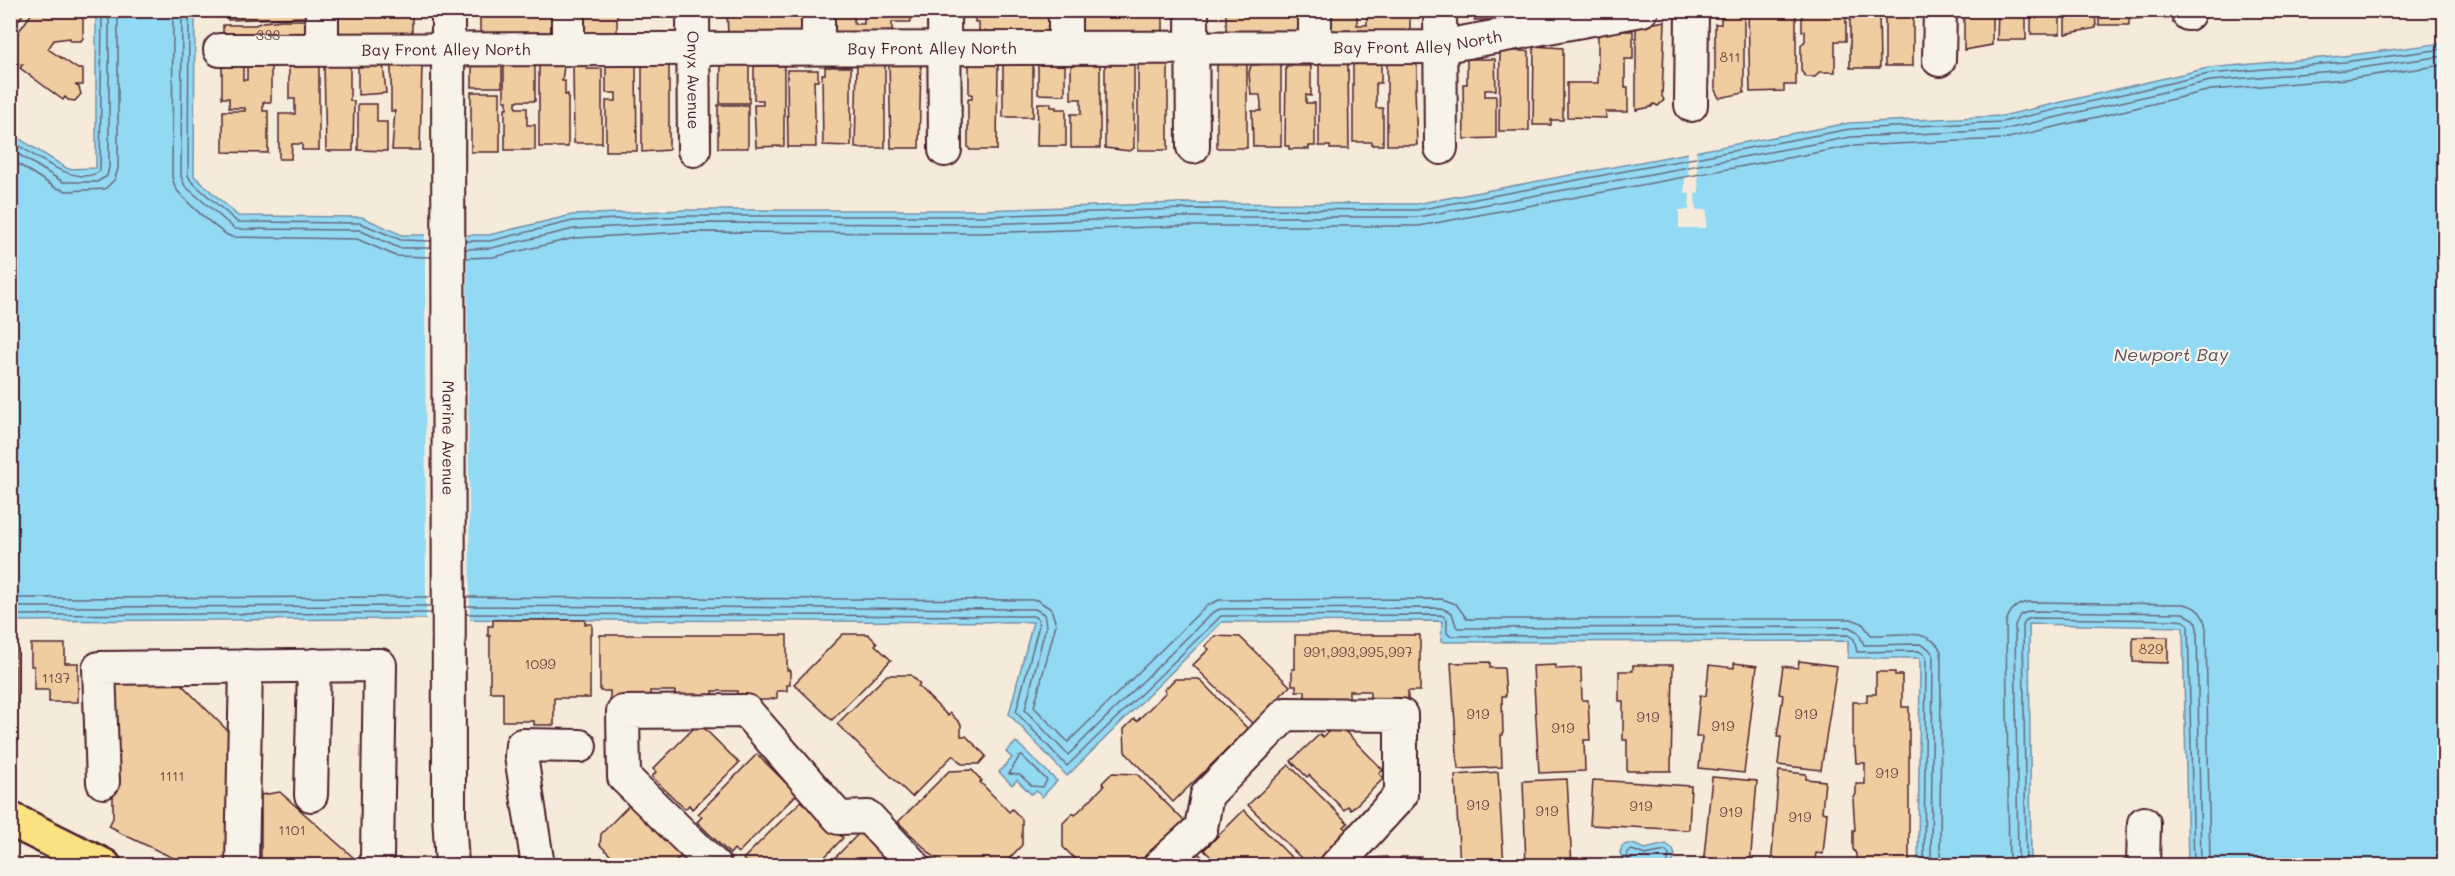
<svg xmlns="http://www.w3.org/2000/svg" width="2455" height="876" viewBox="0 0 2455 876" font-family="Mali,sans-serif">
	<style>
		.water { fill: #92d9f4; stroke: #758fa4; stroke-width: 1.5 }
		.pier { fill: #f6ebda }
		.lines { fill: none; stroke-linecap: round; stroke-linejoin: round }
		.shore { stroke: #67697b; stroke-width: 1.5 }
		.building { fill: #f0cda1; stroke: #4a1f2b; stroke-width: 1.5 }
		.minor-casing { stroke: #4a1f2b; stroke-width: 36 }
		.major-casing { stroke: #4a1f2b; stroke-width: 38 }
		.minor { stroke: #f7f3e8; stroke-width: 32 }
		.major { stroke: #fae181; stroke-width: 33 }
		.labels { text-anchor: middle; stroke-width: 4.5; stroke-linejoin: round; paint-order: stroke }
		.number-label { font-size: 14px; fill: #744a48 }
		.street-label { font-size: 16px; fill: #4a1f2b; stroke: #f7f3e8 }
		.water-label { font-size: 18px; font-style: italic; fill: #5c4e5d; stroke: #f7f3e8 }
	</style>
	<rect width="100%" height="100%" fill="#f6ebda"/>
	<filter id="ink" filterUnits="userSpaceOnUse"><feTurbulence type="fractalNoise" baseFrequency=".0167" numOctaves="2"/><feDisplacementMap in="SourceGraphic" scale="12" xChannelSelector="R" yChannelSelector="G"/><feConvolveMatrix kernelMatrix="1 2 1 2 8 2 1 2 1" color-interpolation-filters="sRGB"/></filter>
	<g filter="url(#ink)">
		<g class="water">
			<path d="M96,11H195L194,176L238,216L362,217L402,235H489L572,215L685,210H982L1182,203L1416,204L1849,123L2002,116L2208,68L2343,56L2444,43V865H2188L2183,627L2029,624L2031,865L1918,866L1920,658H1848V641L1441,642L1442,621L1222,622L1067,776L1009,714L1033,622L414,619L11,621L10,133L68,169L96,168Z"/>
			<path d="M1016,742L1057,781L1042,797L1036,791L1031,794L1017,780L1012,785L999,772L1012,758L1006,752Z"/>
			<path d="M1627,844H1633L1645,849L1666,844L1673,849L1675,856L1672,865H1625L1620,853L1622,846Z"/>
		</g>
		<g class="pier">
			<path d="M1696,149L1699,193L1695,194L1696,210H1707L1706,228H1679V210H1689L1690,194L1685,193V177L1688,176V150Z"/>
			<path d="M425,232H467L470,623L426,622Z"/>
		</g>
		<g class="lines">
			<g class="shore">
				<path d="M173,10L172,176C173,181 174,186 177,190C185,201 220,233 232,237L357,239L396,256L431,257"/>
				<path d="M182,10L181,176L185,186L235,229L359,230L399,248H431"/>
				<path d="M189,10L188,175L191,181L237,222L360,223L401,240L431,241"/>
				<path d="M10,140C32,153 75,189 100,171L102,10"/>
				<path d="M10,149L63,182H97L107,176L109,167V10"/>
				<path d="M10,159L56,188L67,191L105,189L115,179L118,168V10"/>
				<path d="M466,241H490L573,221L685,216H982L1182,209L1417,210L1850,129L2002,122L2209,74L2344,62L2444,49"/>
				<path d="M466,249L491,248L574,229L685,223L982,224L1182,217H1418L1851,137L2003,130L2210,81L2345,70L2444,56"/>
				<path d="M466,258L493,257L575,238L685,232L982,233L1182,226H1419L1852,146L2004,139L2211,90L2346,79L2444,65"/>
				<path d="M466,597L1037,600L1051,609L1056,624L1034,707L1068,742L1206,606L1219,600L1442,599L1456,604L1467,619H1851L1862,623L1871,635C1894,636 1929,626 1941,651L1940,866"/>
				<path d="M10,598L431,597"/>
				<path d="M466,606L1035,609L1044,614L1046,625L1025,710L1068,755L1212,613L1220,609L1441,608L1452,613L1456,626L1458,628L1849,627L1858,632L1864,645L1920,644L1928,648L1933,654L1931,866"/>
				<path d="M10,607L431,606"/>
				<path d="M466,614L1033,616L1038,619L1039,625L1016,712L1067,766L1221,616L1441,615L1447,619V633L1450,636L1848,635L1854,639L1857,652L1919,651L1926,656L1924,866"/>
				<path d="M10,615L432,613"/>
				<path d="M1022,756L1047,780L1043,787L1032,786L1020,775L1009,774L1019,757Z"/>
				<path d="M1629,866L1627,853L1632,850L1645,855L1666,851L1669,855L1667,866"/>
				<path d="M2009,866L2006,623C2009,610 2017,603 2030,602L2183,604C2197,606 2204,614 2206,628L2210,866"/>
				<path d="M2018,866L2015,625L2020,615L2030,611L2183,613L2195,620L2197,628L2201,866"/>
				<path d="M2026,866L2023,626L2025,621L2030,618L2176,620L2184,621L2188,624L2194,866"/>
			</g>
		</g>
		<g class="building">
			<path d="M10,10H26L10,32Z"/>
			<path d="M34,10H69L74,14H83V38L81,41H70V38L54,40L48,49L78,69H83V85H75L79,87L81,94L75,101L68,100L65,97L63,100L20,68L23,64L17,65L11,61L10,44Z"/>
			<path d="M228,10H311L307,17L228,20Z"/>
			<path d="M338,10H406V13H412V38L337,40Z"/>
			<path d="M480,10H553V39L480,40Z"/>
			<rect x="577" y="10" width="40" height="32"/>
			<path d="M727,10H811V43L728,36Z"/>
			<path d="M830,10H854V24H864V10H911V22H892V41H830Z"/>
			<path d="M975,10H1059V41H979V22H975Z"/>
			<path d="M1077,10H1117V13H1132V10H1163V41H1076Z"/>
			<path d="M1226,10H1307V41L1226,36Z"/>
			<path d="M1326,10H1357V25H1367V10H1410V38H1326Z"/>
			<path d="M1474,10H1555L1514,20H1474Z"/>
			<path d="M1744,10V93L1719,98L1715,90V24H1721V13Z"/>
			<path d="M1748,10H1796V85H1784V91L1750,92Z"/>
			<path d="M1802,10H1846V41H1835V72H1819L1815,77H1806L1801,71V45L1805,41V31H1802Z"/>
			<path d="M1850,10H1879L1880,68H1850Z"/>
			<rect x="1885" y="10" width="28" height="56"/>
			<path d="M1964,10H1992V45L1964,50Z"/>
			<path d="M1998,10H2026V40H1997Z"/>
			<rect x="2031" y="10" width="29" height="24"/>
			<path d="M2065,10H2095L2096,28L2065,34Z"/>
			<rect x="2099" y="10" width="30" height="15"/>
			<path d="M2133,10H2162V16L2133,19Z"/>
			<path d="M282,20H312L313,44L223,45V25H255L263,22Z"/>
			<path d="M1665,21L1662,96L1664,100L1658,106L1654,104L1651,107L1636,110V29L1639,26Z"/>
			<path d="M1598,31H1633V59H1625V87H1628V112H1606V118L1567,117V83H1598Z"/>
			<path d="M1534,46L1563,48V120H1551V125H1533Z"/>
			<path d="M1500,51H1529V131H1499Z"/>
			<path d="M1467,59H1495L1496,90H1485V96H1496V138L1464,139L1463,84H1467Z"/>
			<path d="M504,62H535V101H516V108H527V125H535V150H505V108H507V101H504Z"/>
			<path d="M969,62H998L997,150H970L968,147V99H972V94H969Z"/>
			<rect x="1217" y="62" width="30" height="86"/>
			<path d="M1259,62H1281V146H1253L1252,111H1261V104L1260,95H1251L1249,73L1251,65H1259Z"/>
			<path d="M1319,62H1348L1349,149H1330V146H1319Z"/>
			<path d="M222,63H243V80H247V66H271V102H263V111H268V153L223,152V111H245V108H229V98H222Z"/>
			<path d="M358,63H383L386,93L358,95Z"/>
			<path d="M642,63H669V150L642,152Z"/>
			<path d="M889,63H921L919,148H891Z"/>
			<path d="M1105,63H1134V148L1130,151L1105,148Z"/>
			<rect x="1138" y="63" width="30" height="87"/>
			<path d="M1353,63H1381V83H1376V108H1383V145H1372V142H1353Z"/>
			<path d="M1387,63H1417V88H1415L1417,145H1387Z"/>
			<path d="M324,64H350V101H354L353,151H326Z"/>
			<path d="M391,64H422L420,150H392L395,111H391Z"/>
			<path d="M721,64L749,65V103H720Z"/>
			<path d="M857,64H885V148H855Z"/>
			<rect x="1003" y="64" width="30" height="53"/>
			<path d="M1071,64H1100V148H1071V114H1081V99H1071Z"/>
			<path d="M539,65L564,66L562,81H565V95L568,94V147H539Z"/>
			<path d="M573,65H587V69H602V143H574Z"/>
			<path d="M606,65H636L637,151H606V101H616V93H606Z"/>
			<path d="M1038,65H1065V95L1038,94Z"/>
			<rect x="472" y="66" width="30" height="21"/>
			<path d="M754,66H784V146L756,147L754,105H763V100H754Z"/>
			<path d="M1286,66H1311V96L1306,95V103H1315V146H1309V149H1289V146H1285Z"/>
			<path d="M289,67H319V150H302V144H292L291,159H279V114H295V99H289Z"/>
			<path d="M825,67H851V146L823,145L822,74H825Z"/>
			<path d="M787,70H818V81H814L816,147H788Z"/>
			<rect x="471" y="92" width="29" height="60"/>
			<path d="M1038,103H1051V107H1056V109H1066V146H1037Z"/>
			<path d="M358,104H377V122H387V151L358,150Z"/>
			<rect x="718" y="105" width="30" height="43"/>
			<path d="M493,620H585V624H592V634H590V698H554V725H534V721H503V692H490V636H488V626H493Z"/>
			<rect x="10" y="633" width="6" height="136"/>
			<path d="M843,634H868L877,643L875,645L891,660L832,720L794,684Z"/>
			<path d="M600,635H787V670H790V685H787V691H777V698L767,700H737V691H713V700H675V691H650V699L610,700V691H600Z"/>
			<path d="M1295,635H1420V691H1408V700H1370V691H1349V700H1305V691H1296V685H1292V669H1295Z"/>
			<path d="M1215,636L1240,637L1290,686L1253,724L1193,665L1209,649L1205,646Z"/>
			<path d="M2133,637H2168V663L2133,662Z"/>
			<path d="M31,644H65V663H78V702H49V690H34V666H31Z"/>
			<path d="M1799,661L1837,666L1821,770L1778,765L1781,737H1777L1783,695L1779,694L1783,666L1798,668Z"/>
			<path d="M1490,662V668H1504L1506,696H1502L1503,735H1501L1502,767L1458,769L1451,663Z"/>
			<path d="M1734,663L1757,666L1744,773L1699,768L1702,737H1696L1700,695L1706,696L1709,665L1734,668Z"/>
			<path d="M1556,665V669L1581,668L1582,700H1588L1590,740H1584L1585,771L1539,773L1533,666Z"/>
			<path d="M1633,665H1673L1671,771H1627V740H1623V701H1619V671H1633Z"/>
			<path d="M1876,672H1895V675H1902V707H1909V866L1856,864V854L1853,849V830H1855L1853,799L1856,794V784H1865V763H1856L1855,747H1853V702H1867V694H1876Z"/>
			<path d="M113,675H172L231,734V866H190L116,831L117,830L109,826L113,818Z"/>
			<path d="M887,675H911L920,684L918,686L948,716L950,713L961,724V736H966L986,756L979,764H962L953,755L912,797L837,724Z"/>
			<path d="M1175,679H1199L1248,729L1173,802L1125,752L1124,729L1134,719L1137,721L1166,692L1164,690Z"/>
			<path d="M699,723L739,763L692,809L689,805L685,809L652,777L656,772L653,769Z"/>
			<path d="M1337,723L1383,770L1379,774L1384,778L1351,810L1348,806L1344,810L1309,775L1307,777L1291,761L1320,734L1323,737Z"/>
			<path d="M757,754L797,794L738,853L734,849L730,854L697,822L702,817L698,814Z"/>
			<path d="M1289,765L1348,823L1344,827L1348,830L1315,864L1311,860L1307,864L1248,805Z"/>
			<path d="M972,770L982,781L980,782L1009,812L1012,809L1022,819V845L1002,866H943L898,822L949,771Z"/>
			<path d="M1779,771L1806,774V779L1825,781L1822,812L1827,813L1823,854L1816,853L1814,866H1771Z"/>
			<path d="M1498,772L1504,866H1460L1455,775Z"/>
			<path d="M1112,773L1137,774L1186,823L1143,866H1082L1063,847V823L1073,813L1075,815L1104,786L1102,783Z"/>
			<path d="M1712,777L1757,781L1750,866H1703Z"/>
			<path d="M1567,779L1572,866H1526L1523,781Z"/>
			<path d="M1593,780L1691,786L1689,830L1590,825Z"/>
			<path d="M280,792L363,866H261V795Z"/>
			<path d="M803,799L843,838L816,866H744L747,863L743,859Z"/>
			<path d="M634,800L686,851L671,866H621L600,845L601,834Z"/>
			<path d="M1244,810L1300,866H1220L1204,850Z"/>
			<path d="M863,829L900,866H827Z"/>
			<path d="M1196,851L1211,866H1182Z"/>
			<path d="M1387,857V863H1398L1401,857H1421V866H1365L1370,858Z"/>
		</g>
		<g class="lines">
			<g class="minor-casing">
				<g id="minor">
					<path d="M322,10V49"/>
					<path id="s1" d="M448,10L449,814L452,866"/>
					<path id="s2" d="M693,10L694,150"/>
					<path d="M818,10V48"/>
					<path d="M944,10L945,150"/>
					<path d="M1192,10L1193,147"/>
					<path d="M1315,10V48"/>
					<path d="M1440,10L1441,148"/>
					<path d="M2188,14V10"/>
					<path d="M1065,47V10"/>
					<path d="M568,49V10"/>
					<path id="s3" d="M220,50L1439,47L1642,10"/>
					<path d="M1939,60L1940,10"/>
					<path d="M1691,105L1692,10"/>
					<path d="M103,782L99,668L380,665L377,857"/>
					<path d="M311,795L314,665"/>
					<path d="M242,866L246,666"/>
					<path d="M538,866L521,756L522,745L580,746"/>
					<path d="M715,866L624,777L623,712L746,711L839,818L868,817L914,866"/>
					<path d="M1159,866L1201,828L1207,795L1286,714L1401,715V795L1336,866"/>
					<path d="M2143,866L2144,823"/>
				</g>
			</g>
			<g class="major-casing">
				<path id="major" d="M10,819L104,866"/>
			</g>
			<use href="#minor" class="minor"/>
			<use href="#major" class="major"/>
		</g>
	</g>
	<g class="labels">
		<g class="number-label">
			<text x="268" y="40">333</text>
			<text x="1730" y="62">811</text>
			<text x="2151" y="654">829</text>
			<text x="1358" y="657">991,993,995,997</text>
			<text x="540" y="669">1099</text>
			<text x="56" y="683">1137</text>
			<text x="1478" y="719">919</text>
			<text x="1806" y="719">919</text>
			<text x="1648" y="722">919</text>
			<text x="1723" y="731">919</text>
			<text x="1563" y="733">919</text>
			<text x="1887" y="778">919</text>
			<text x="172" y="781">1111</text>
			<text x="1478" y="810">919</text>
			<text x="1641" y="811">919</text>
			<text x="1547" y="816">919</text>
			<text x="1731" y="817">919</text>
			<text x="1800" y="822">919</text>
			<text x="292" y="835">1101</text>
		</g>
		<g class="street-label">
			<text dy="6" stroke="none"><textPath href="#s3" startOffset="1198">Bay Front Alley North</textPath></text>
			<text dy="6" stroke="none"><textPath href="#s3" startOffset="712">Bay Front Alley North</textPath></text>
			<text dy="6" stroke="none"><textPath href="#s3" startOffset="226">Bay Front Alley North</textPath></text>
			<text dy="6" stroke="none"><textPath href="#s2" startOffset="70">Onyx Avenue</textPath></text>
			<text dy="6" stroke="none"><textPath href="#s1" startOffset="428">Marine Avenue</textPath></text>
		</g>
		<g class="water-label">
			<text x="2171" y="361">Newport Bay</text>
		</g>
	</g>
	<rect width="2455" height="876" fill="none" stroke="#f7f3e8" stroke-width="36"/>
	<rect x="18" y="18" width="2419" height="840" fill="none" stroke="#4a1f2b" stroke-width="2" filter="url(#ink)"/>
</svg>
